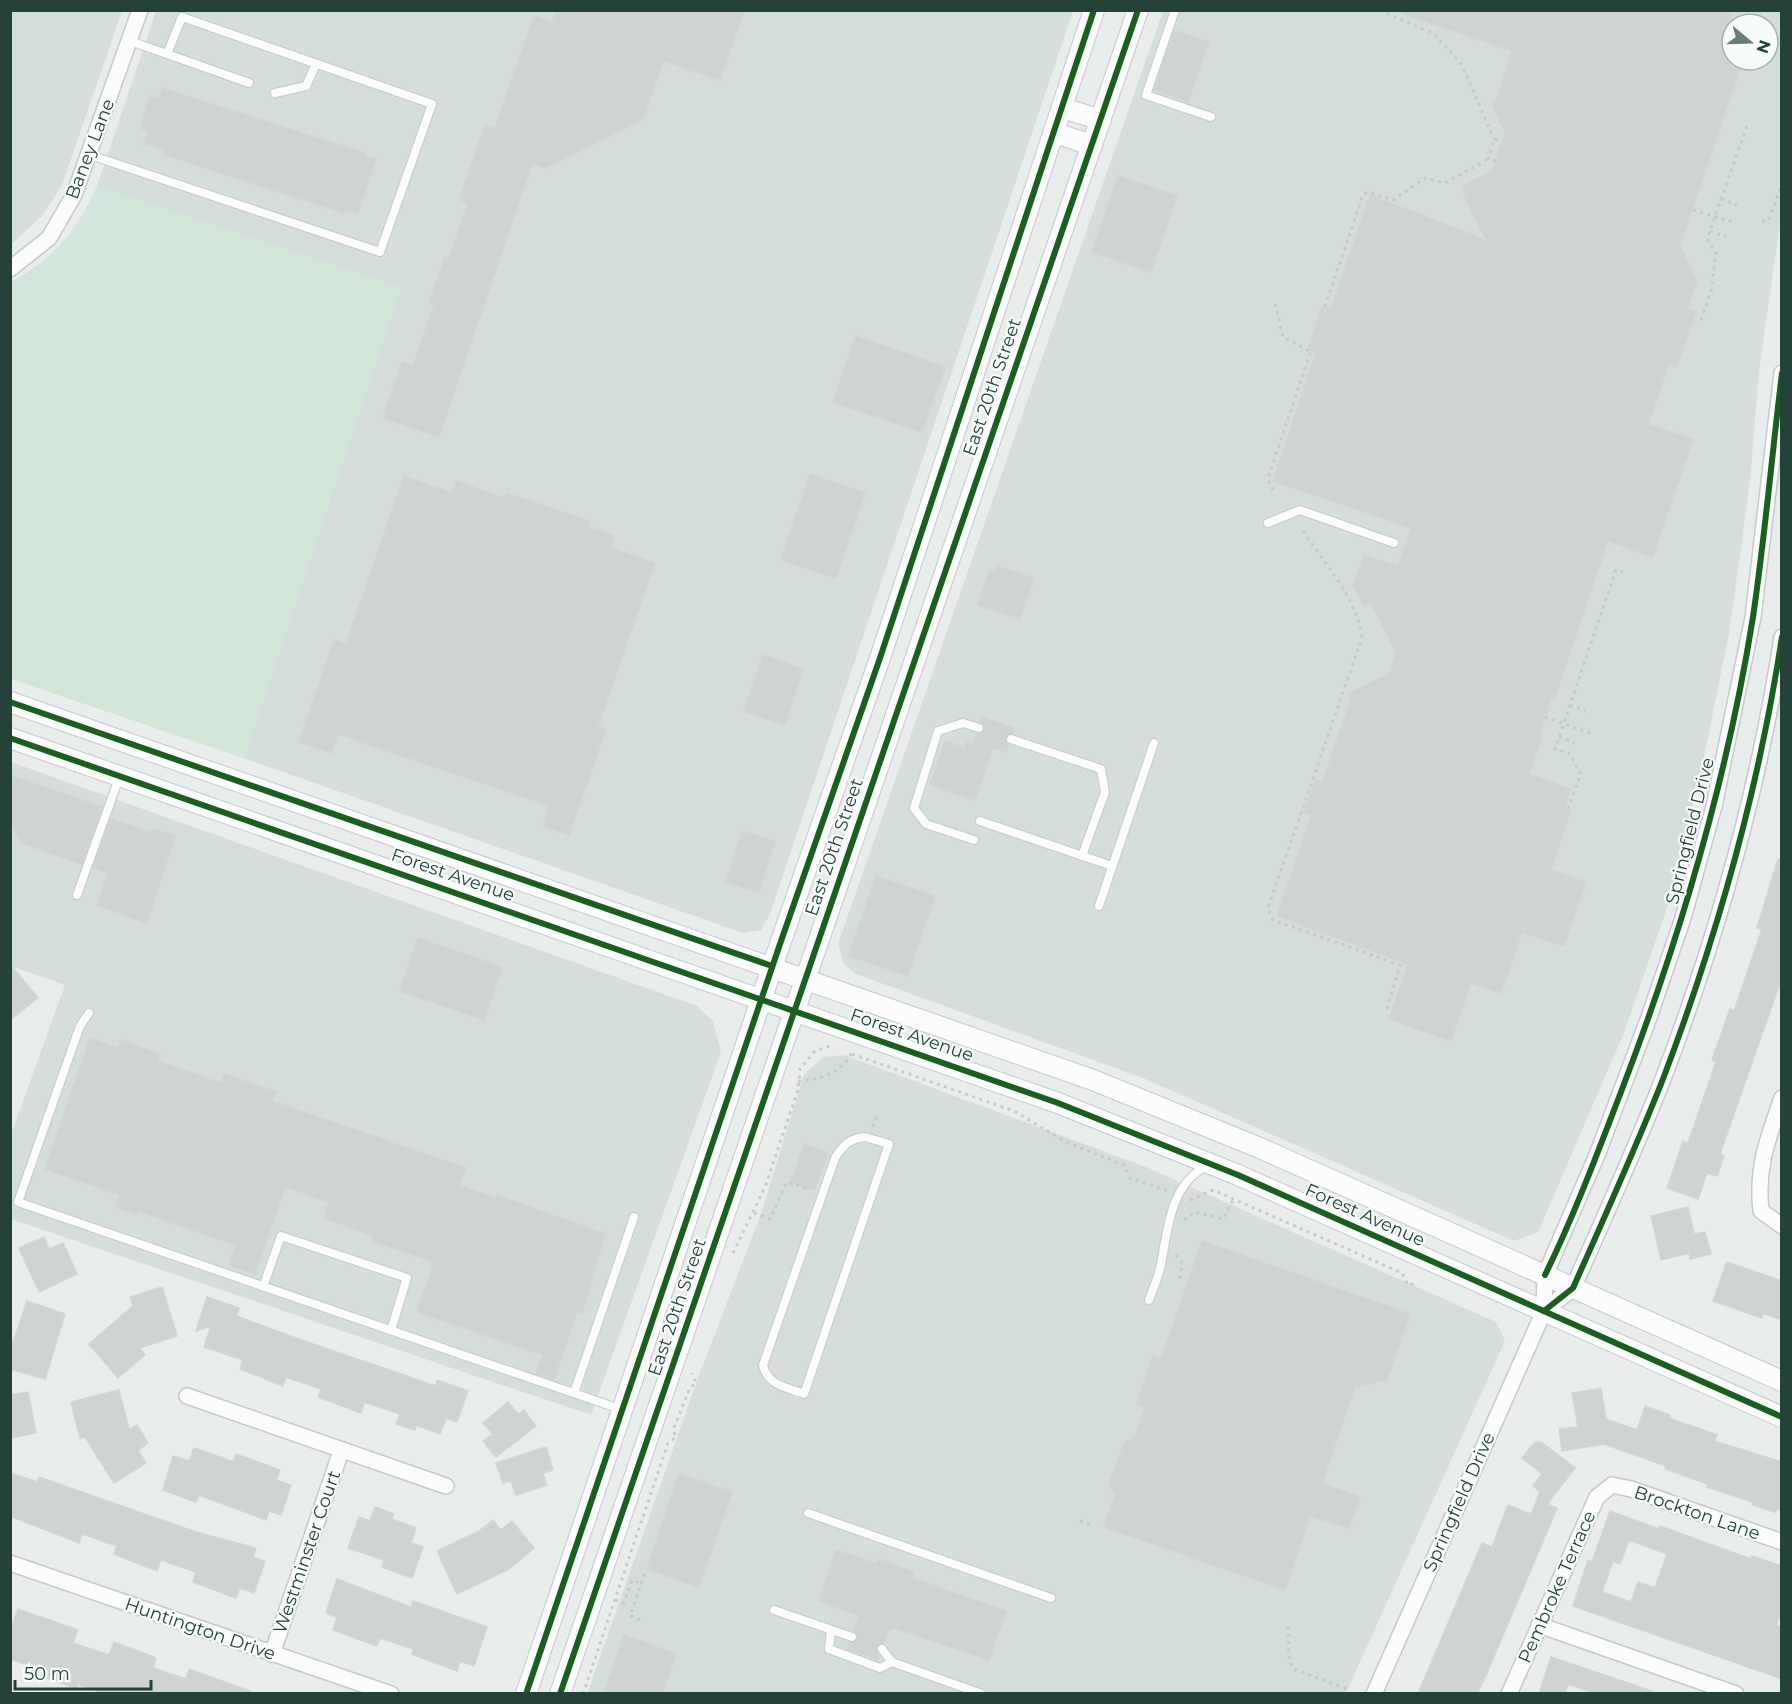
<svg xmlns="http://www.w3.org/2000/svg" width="1792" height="1704" viewBox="0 0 1792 1704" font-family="Montserrat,sans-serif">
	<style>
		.built { fill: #d6dedb; fill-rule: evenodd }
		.green { fill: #d1e6d8 }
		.building { fill: #cfd4d2; stroke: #d1d6d4; stroke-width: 1.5; fill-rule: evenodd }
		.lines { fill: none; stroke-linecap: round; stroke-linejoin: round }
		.service-casing { stroke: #c5cac8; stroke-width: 10 }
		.minor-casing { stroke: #c5cac8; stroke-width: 18 }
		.tertiary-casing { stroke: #c5cac8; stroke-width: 22 }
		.path { stroke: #c3ccca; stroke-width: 3; stroke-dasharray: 3 4.5; stroke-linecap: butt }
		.service { stroke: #fcfcfc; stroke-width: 8 }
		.minor { stroke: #fcfcfc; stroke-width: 15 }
		.tertiary { stroke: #fcfcfc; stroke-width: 20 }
		.cycleway-casing { stroke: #f7fbf9; stroke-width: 10 }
		.cycleway { stroke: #1b5e20; stroke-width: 6 }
		.labels { text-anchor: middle; stroke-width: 4.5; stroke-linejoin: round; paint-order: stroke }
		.street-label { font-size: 18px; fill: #24423a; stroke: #f7fbf9 }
	</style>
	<rect width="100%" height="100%" fill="#e8edeb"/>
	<g class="built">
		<path d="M11,10L122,11L62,185L42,216L11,245Z"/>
		<path d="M156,11H1073L770,914L761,930L743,933L243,758L400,288L97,186Z"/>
		<path d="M1163,11H1781V216L1759,372L1750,482L1729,634L1701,771L1668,905L1624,1033L1538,1232L1514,1241L1143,1078L856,974L844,964L838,944ZM1732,24H1768V60H1732Z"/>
		<path d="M11,762L697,1006L713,1021L721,1052L591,1415L11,1219L10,1137L65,985L11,966Z"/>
		<path d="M844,1055L1146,1167L1496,1322L1505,1341L1346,1693L587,1694L698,1378L761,1214L804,1074L824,1057Z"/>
	</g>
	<path class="green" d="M97,186L400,288L243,758L11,679V282C57,256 75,233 97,186Z"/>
	<g class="building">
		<path d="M556,10H744L720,80L663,61L643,119L545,168L532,164L439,437L383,418L402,362L413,366L434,305L429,304L445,257L449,259L468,203L459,200L485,125L495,128L534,16L552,22Z"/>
		<path d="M1401,10H1732V60H1743L1680,246L1697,281L1687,309L1696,312L1677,367L1669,364L1648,424L1693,439L1653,557L1608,541L1554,700L1551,699L1539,735L1542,736L1529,774L1571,789L1564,808L1571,810L1551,870L1586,882L1564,946L1522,932L1501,993L1471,983L1451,1041L1389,1019L1408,964L1277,916L1311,815L1304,812L1315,780L1322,783L1351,700L1348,694L1389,674L1396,653L1371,602L1364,606L1353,586L1364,555L1398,566L1411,528L1273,481L1316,352L1308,350L1322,306L1331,309L1370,195L1486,240L1463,193L1465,192L1462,186L1492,171L1505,132L1491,103L1496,100L1512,51L1400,13Z"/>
		<path d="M1174,30L1209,42L1188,102L1154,90Z"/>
		<path d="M162,88L365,153V156L376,159L358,213L345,210L344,213L313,203L163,154L165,150L144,144L148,131L140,128L150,96L159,99Z"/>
		<path d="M1118,176L1177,196L1151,272L1092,252Z"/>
		<path d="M856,336L945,367L922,432L833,402Z"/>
		<path d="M810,474L865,493L836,578L781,560Z"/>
		<path d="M404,476L452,493L456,481L505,498L507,493L590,521L588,527L614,535L610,547L655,563L598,726L606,729L569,835L543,826L549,806L338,734L332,753L299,742L334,640L346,644Z"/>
		<path d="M997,566L1034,578L1020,619L978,605L989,571L995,572Z"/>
		<path d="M763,655L803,669L785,725L744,711Z"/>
		<path d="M982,717L1014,728L1013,733L1005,738L1009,745L1006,752L993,748L975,800L930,785L945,741L965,748L967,742L973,744L977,734L984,730L981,722Z"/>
		<path d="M10,775L102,807L82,864L21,843L10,822Z"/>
		<path d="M111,819L152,833L154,829L175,836L147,923L97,905L108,873L93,868Z"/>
		<path d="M742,831L775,841L759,892L726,882Z"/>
		<path d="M1778,859L1782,860V977L1720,1154L1724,1156L1717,1176L1707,1173L1698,1199L1667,1188L1683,1141L1688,1143L1716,1062L1712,1060L1730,1009L1734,1011L1762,929L1757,928Z"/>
		<path d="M876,876L935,896L908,976L849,956Z"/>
		<path d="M418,938L502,967L484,1020L400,991Z"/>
		<path d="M10,964L38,998L10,1020Z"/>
		<path d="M90,1038L118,1048L121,1040L160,1054L157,1061L221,1083L224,1074L276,1092L272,1101L466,1168L459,1185L496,1198L497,1195L605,1234L582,1314L577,1312L554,1380L536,1374L543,1355L417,1312L434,1262L372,1241L374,1236L324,1218L329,1202L285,1187L255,1274L229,1265L236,1245L138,1211L137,1214L116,1207L120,1195L45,1169Z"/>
		<path d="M804,1144L828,1153L815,1190L791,1182Z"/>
		<path d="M1688,1207L1694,1234L1705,1232L1711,1254L1690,1259L1689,1253L1661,1260L1651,1216Z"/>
		<path d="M44,1237L49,1249L63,1243L77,1274L39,1292L19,1248Z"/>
		<path d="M1202,1241L1410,1314L1387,1380L1355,1387L1322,1483L1360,1497L1349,1528L1310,1516L1285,1590L1104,1527L1115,1495L1109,1484L1124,1443L1135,1437L1145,1407L1137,1404L1153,1356L1161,1359Z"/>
		<path d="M1727,1262L1782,1281V1320L1763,1313L1762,1318L1713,1301Z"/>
		<path d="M162,1287L177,1336L139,1348L145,1355L118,1378L89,1344L133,1306L130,1297Z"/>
		<path d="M207,1297L239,1308L236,1316L310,1343L436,1386L437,1380L468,1391L457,1422L446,1418L440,1434L416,1425L415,1430L396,1424L400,1414L364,1402L361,1413L318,1397L321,1389L286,1377L283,1386L240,1369L243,1360L204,1347L211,1326L196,1331Z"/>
		<path d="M27,1301L65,1314L45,1379L10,1369V1351Z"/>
		<path d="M1601,1388L1606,1419L1637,1430L1645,1406L1670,1415L1669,1418L1717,1435L1714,1441L1782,1462V1510L1777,1509L1775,1512L1752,1505L1753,1502L1707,1487L1708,1484L1665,1469L1666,1466L1604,1444L1562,1451L1559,1429L1578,1427L1572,1393Z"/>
		<path d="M119,1390L129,1430L137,1425L148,1443L138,1450L146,1463L114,1483L85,1437L80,1438L71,1402Z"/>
		<path d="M28,1392L36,1433L10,1438V1395Z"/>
		<path d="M508,1402L518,1414L524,1410L536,1426L496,1457L483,1441L493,1434L483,1423Z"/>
		<path d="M1535,1442H1541L1575,1468L1547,1504L1557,1508L1487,1673L1477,1694H1418L1482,1543L1492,1547L1508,1505L1531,1514L1540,1492L1533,1486L1542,1474L1522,1458Z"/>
		<path d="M546,1447L553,1470L543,1473L547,1485L516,1495L511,1481L503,1483L496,1463Z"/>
		<path d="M194,1448L234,1462L236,1454L280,1470L276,1480L291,1485L281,1515L269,1511L266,1520L199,1495L196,1502L163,1490L173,1456L189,1461Z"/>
		<path d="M10,1473L37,1482L39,1477L196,1532L256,1548L253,1557L265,1561L254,1593L239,1588L236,1598L193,1582L196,1572L161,1560L157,1571L114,1554L117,1546L82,1534L79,1543L10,1516Z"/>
		<path d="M679,1474L732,1492L699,1587L647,1569Z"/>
		<path d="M375,1507L394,1514L392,1519L416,1528L411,1543L423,1547L412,1578L382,1567L384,1560L348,1548L359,1517L370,1521Z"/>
		<path d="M1610,1511L1659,1529L1660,1526L1751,1559L1752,1556L1782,1566V1610L1776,1625L1782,1627V1679L1573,1606L1588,1560L1592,1562ZM1629,1540L1667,1554L1655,1588L1638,1582L1631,1602L1602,1592L1613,1561L1620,1564Z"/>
		<path d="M493,1520L501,1530L512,1521L534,1548L509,1569L457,1594L437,1551L479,1531Z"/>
		<path d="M836,1550L877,1564L879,1559L914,1572L912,1578L1006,1611L989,1660L895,1628L888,1631L884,1643L877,1646L878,1660L847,1649L850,1643L858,1638L854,1631L859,1615L819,1601Z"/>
		<path d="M337,1579L411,1607L413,1601L487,1627L474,1666L460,1661L457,1671L412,1654L414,1649L380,1638L377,1646L333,1630L337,1617L326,1613Z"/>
		<path d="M18,1609L78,1630L73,1643L109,1655L114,1642L156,1658L153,1668L186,1679L189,1669L250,1691V1694H106L78,1684L76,1688L41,1676L43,1670L10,1659V1631Z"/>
		<path d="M624,1635L676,1654L662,1694H604Z"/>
		<path d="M1551,1657L1652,1691V1694H1597L1568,1684L1565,1694H1539Z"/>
	</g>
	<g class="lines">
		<g class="service-casing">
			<g id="service">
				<path d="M1175,10L1146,95L1211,117"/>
				<path d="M167,54L249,83"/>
				<path d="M275,93L306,86L316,64"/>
				<path d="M90,155L380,252L432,104L182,17L167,54L130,41"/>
				<path d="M1268,523L1300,510L1394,543"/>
				<path d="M1011,739L1101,769L1105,792L1082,856"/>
				<path d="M980,821L1112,866"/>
				<path d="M974,840L926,824L914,808L938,731L963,723L979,728"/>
				<path d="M77,895L119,778"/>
				<path d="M1099,906L1154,743"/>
				<path d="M89,1013L80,1026L18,1202L620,1409"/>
				<path d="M865,1137L889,1144L804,1394C786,1387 768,1386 763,1365L835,1158C844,1144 849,1139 865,1137Z"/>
				<path d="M263,1287L281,1236L407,1278L391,1330"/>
				<path d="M1149,1300C1153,1288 1159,1276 1161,1264C1168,1229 1170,1184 1207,1166"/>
				<path d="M574,1393L634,1217"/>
				<path d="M808,1513L1051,1598"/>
				<path d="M774,1610L852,1637"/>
				<path d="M831,1630L829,1649L880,1668L892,1662"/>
				<path d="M882,1649L892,1662L982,1694"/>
			</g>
		</g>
		<g class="minor-casing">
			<g id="minor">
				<path d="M10,269L49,238L74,195L140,10"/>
				<path d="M1782,1098C1768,1138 1756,1167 1761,1211L1782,1226"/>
				<path d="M1544,1311L1573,1288C1604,1218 1635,1150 1663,1079C1717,937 1759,788 1782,637"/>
				<path d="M187,1396L446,1486"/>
				<path d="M10,1563L391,1694"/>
				<path d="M1539,1625L1736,1694"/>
				<path d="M272,1654L341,1451"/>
				<path d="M1374,1694L1544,1311L1545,1275L1597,1155L1648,1020L1683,918L1714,806L1753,617L1782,373"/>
				<path d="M1509,1694L1597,1497L1612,1485L1631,1489L1782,1542"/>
			</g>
		</g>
		<g class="tertiary-casing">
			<g id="tertiary">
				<path d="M1063,108L1101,120"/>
				<path d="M1055,133L1092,145"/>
				<path d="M10,702L1093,1080L1260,1148L1782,1381"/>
				<path d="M10,738L1058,1103L1238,1175L1782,1417"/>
				<path d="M526,1694L780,944L880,658L1094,10"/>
				<path d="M560,1694L1138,10"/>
			</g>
		</g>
		<g class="path">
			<path d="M1380,10L1434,34L1462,65L1494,139"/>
			<path d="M1496,161L1488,159L1494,139L1502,141"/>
			<path d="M1721,199L1737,205"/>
			<path d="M1693,210L1732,222"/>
			<path d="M1762,221L1769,220L1782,183"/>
			<path d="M1710,231L1726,237"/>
			<path d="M1275,304L1283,337L1311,352"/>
			<path d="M1325,307L1363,195L1368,192L1393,200L1425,178L1445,183L1488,159"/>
			<path d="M1701,320L1711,292L1716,253L1707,239L1748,123"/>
			<path d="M1273,490L1268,478L1311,351"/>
			<path d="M1303,531C1325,564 1357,598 1362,638L1268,908L1273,920L1400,965L1386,1012"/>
			<path d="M1570,705L1586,711"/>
			<path d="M1545,717L1593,734"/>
			<path d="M1559,737L1575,743"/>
			<path d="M1568,809L1581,774L1569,753L1555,749L1616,570L1623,572"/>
			<path d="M852,1054L1014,1111L1066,1142L1124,1165L1130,1178L1168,1191"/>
			<path d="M798,1081C821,1079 840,1074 852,1053"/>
			<path d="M873,1127L876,1117"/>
			<path d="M1190,1200L1213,1190L1402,1273L1408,1285L1414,1284"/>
			<path d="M754,1213L770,1219L787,1182L811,1190"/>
			<path d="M1184,1220L1195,1212L1223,1219L1234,1198"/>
			<path d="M733,1253L765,1187L798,1090L800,1069L815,1051L833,1045"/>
			<path d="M1176,1255L1182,1263L1180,1280"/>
			<path d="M1080,1521L1094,1526"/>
			<path d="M615,1600L624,1603L632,1580L641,1583"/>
			<path d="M640,1620L630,1616L645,1573"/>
			<path d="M1288,1626L1289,1659L1293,1669L1350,1690"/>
			<path d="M583,1694L668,1443L676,1437L673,1430L690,1388L696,1383L692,1373"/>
		</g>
		<use href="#service" class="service"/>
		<use href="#minor" class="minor"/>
		<use href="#tertiary" class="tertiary"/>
		<g class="cycleway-casing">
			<g id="cycleway">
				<path d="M10,702L772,966"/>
				<path d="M10,738L1058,1103L1238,1175L1782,1417"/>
				<path d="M1545,1275C1574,1216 1597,1154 1621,1092C1680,938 1727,780 1753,617C1765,536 1772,454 1782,373"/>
				<path d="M1544,1311L1573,1288C1604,1218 1635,1150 1663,1079C1717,937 1759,788 1782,637"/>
				<path d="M526,1694L780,944L880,658L1094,10"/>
				<path d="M560,1694L1138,10"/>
			</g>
		</g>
		<use href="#cycleway" class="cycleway"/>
	</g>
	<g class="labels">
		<g class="street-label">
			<text transform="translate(90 149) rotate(-69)" y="6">Baney Lane</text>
			<text transform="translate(992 387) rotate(-71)" y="6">East 20th Street</text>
			<text transform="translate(1690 831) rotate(-76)" y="6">Springfield Drive</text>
			<text transform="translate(834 847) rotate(-71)" y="6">East 20th Street</text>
			<text transform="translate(453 875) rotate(19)" y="6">Forest Avenue</text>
			<text transform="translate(912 1035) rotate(19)" y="6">Forest Avenue</text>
			<text transform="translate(1365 1215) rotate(24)" y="6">Forest Avenue</text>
			<text transform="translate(677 1307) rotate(-71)" y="6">East 20th Street</text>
			<text transform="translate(1459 1502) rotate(-66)" y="6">Springfield Drive</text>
			<text transform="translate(1697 1513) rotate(19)" y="6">Brockton Lane</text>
			<text transform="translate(307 1552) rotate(-71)" y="6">Westminster Court</text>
			<text transform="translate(1557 1587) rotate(-66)" y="6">Pembroke Terrace</text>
			<text transform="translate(200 1629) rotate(19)" y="6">Huntington Drive</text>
		</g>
	</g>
	<rect width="1792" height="1704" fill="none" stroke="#24423a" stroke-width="24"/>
	<g transform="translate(1750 42) rotate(109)"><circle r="28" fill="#f7fbf9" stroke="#a3b1ad" stroke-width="1.5"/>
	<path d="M0-4.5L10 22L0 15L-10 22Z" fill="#697e78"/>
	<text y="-9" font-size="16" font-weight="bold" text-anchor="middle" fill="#24423a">N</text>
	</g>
	<path d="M15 1680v9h136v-9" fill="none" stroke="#24423a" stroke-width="3"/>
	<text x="24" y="1680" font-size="18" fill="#24423a" stroke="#f7fbf9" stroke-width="4.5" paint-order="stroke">50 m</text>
</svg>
